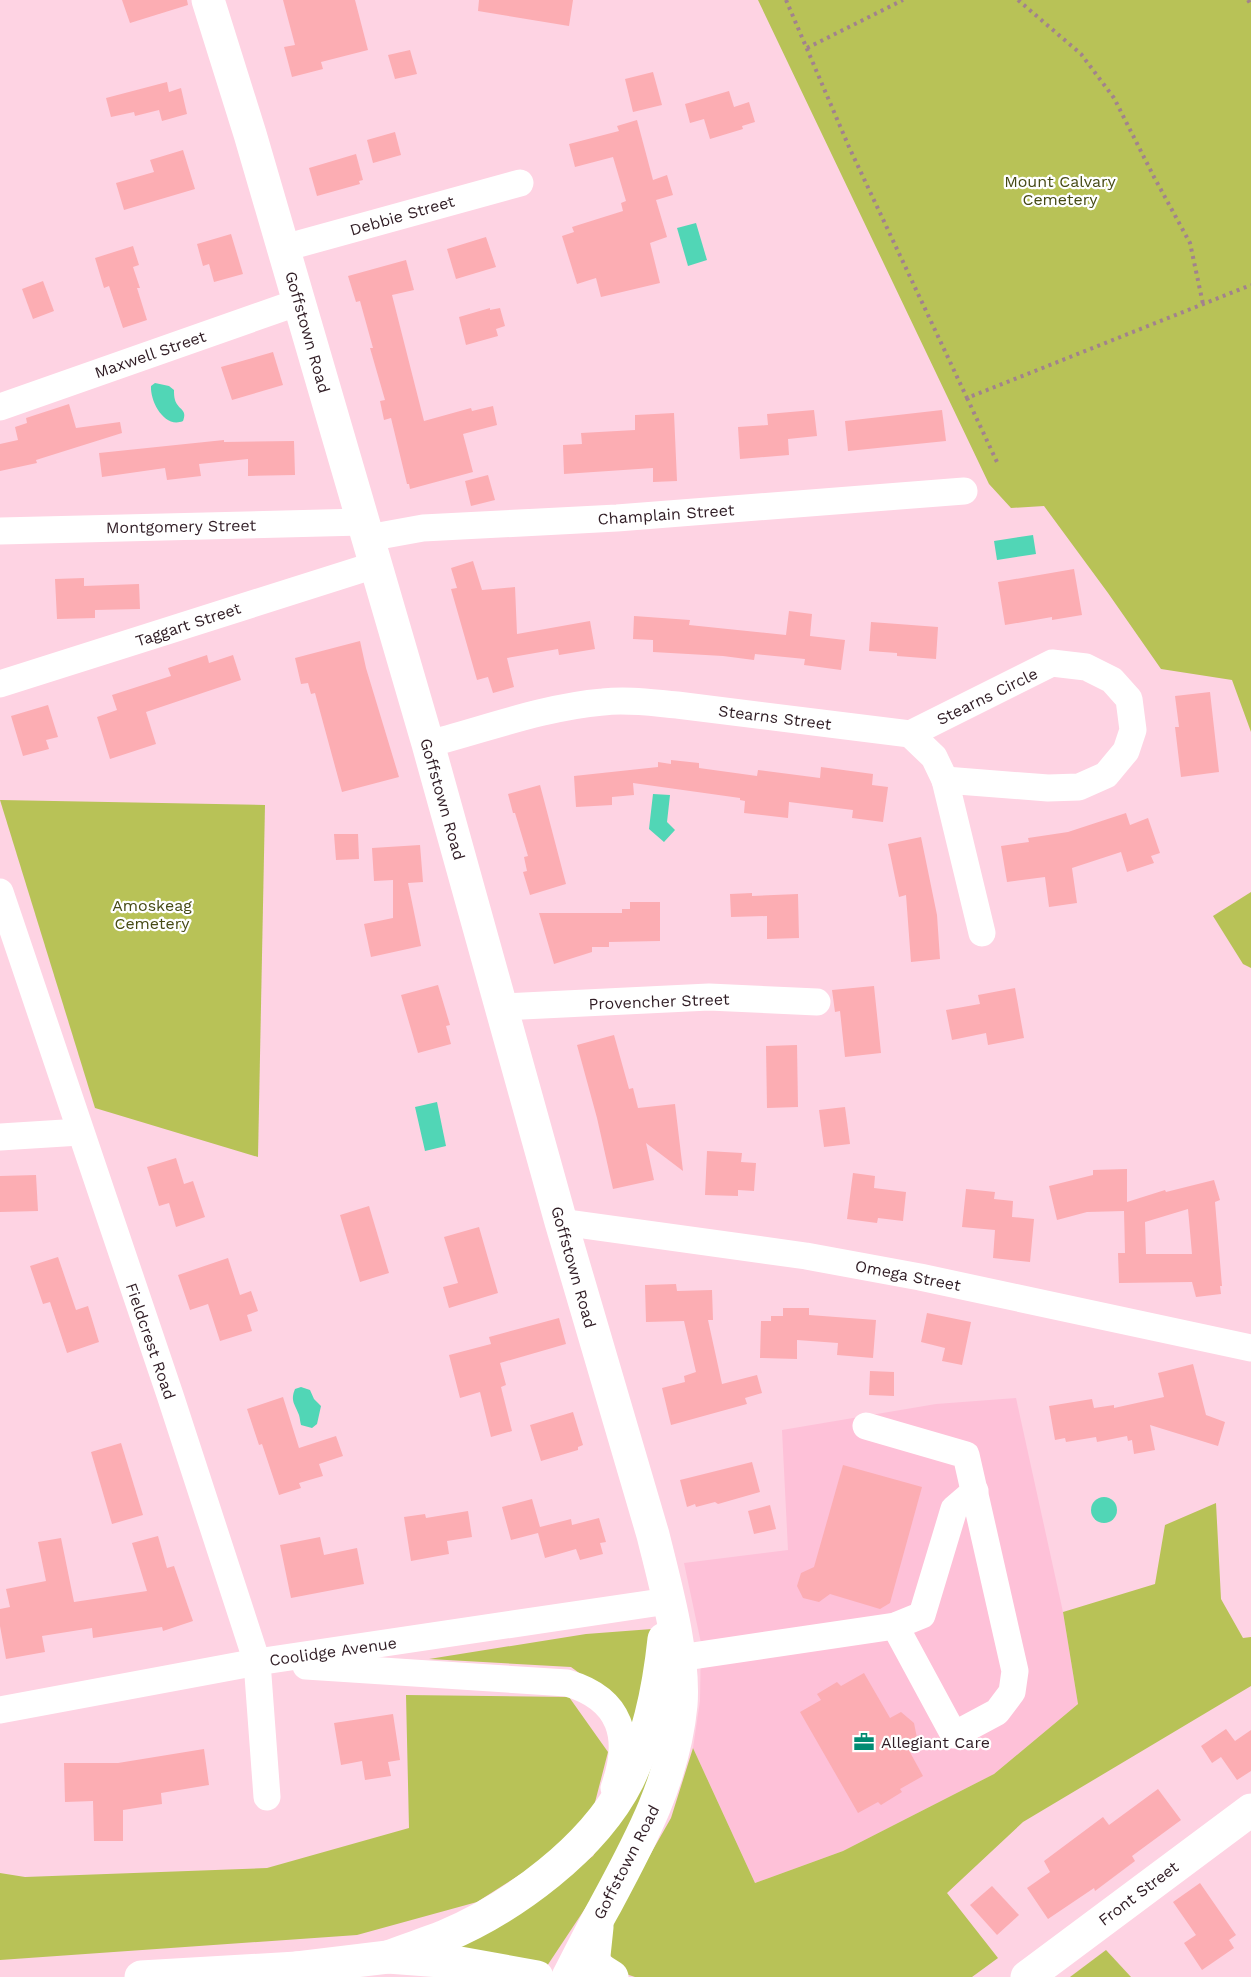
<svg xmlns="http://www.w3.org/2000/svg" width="1251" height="1977" viewBox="0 0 1251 1977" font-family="'Work Sans',sans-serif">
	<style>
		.built { fill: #fec1d8 }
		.green { fill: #b8c257 }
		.water { fill: #51d6b6 }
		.building { fill: #fcadb3; fill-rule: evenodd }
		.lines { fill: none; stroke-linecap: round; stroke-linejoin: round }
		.path { stroke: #a2828e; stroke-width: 4; stroke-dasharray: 3 4.5; stroke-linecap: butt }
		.minor { stroke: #fff; stroke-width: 27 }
		.major { stroke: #fff; stroke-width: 33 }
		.labels { text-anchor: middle; stroke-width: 4.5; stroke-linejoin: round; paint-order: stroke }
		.park-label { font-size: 16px; fill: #464a15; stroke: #fff }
		.street-label { font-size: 16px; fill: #301d25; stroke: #fff }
		.poi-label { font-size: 16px; fill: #301d25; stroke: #fff; text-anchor: start }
	</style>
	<rect width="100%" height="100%" fill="#fed3e3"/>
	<path class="built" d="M1016,1398L1063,1612L1078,1704L994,1774L843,1851L755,1883L693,1748L700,1701L701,1643L684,1563L788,1550L782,1430L936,1404Z"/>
	<g class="green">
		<path d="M758,0H1251V732L1232,680L1161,669L1108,593L1044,506L1011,508L989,484Z"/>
		<path d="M0,800L265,805L258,1157L95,1108Z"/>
		<path d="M1251,892V968L1243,964L1213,916Z"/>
		<path d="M1216,1503L1221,1599L1243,1638L1251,1637V1686L1023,1822L947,1893L998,1958L972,1977H635L626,1974L609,1954L606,1932L671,1818L693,1748L755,1883L843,1851L994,1774L1078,1704L1063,1612L1155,1584L1165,1525Z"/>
		<path d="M652,1629L632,1743L616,1700L571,1667L429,1659L586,1634Z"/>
		<path d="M406,1695L569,1697L608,1752L593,1810L548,1857L477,1902L357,1935L0,1960V1873L25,1877L267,1868L409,1828Z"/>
		<path d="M670,1714L657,1769L608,1874L547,1966L441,1949L514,1915L593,1856L631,1796Z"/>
		<path d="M1106,1950L1131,1977H1070Z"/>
	</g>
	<g class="water">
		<path d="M696,223L707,260L688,266L677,228Z"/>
		<path d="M155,383L169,386L174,390C174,393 174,397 175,400C178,410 188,409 183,421C165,429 150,402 151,386Z"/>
		<path d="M1033,535L1036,554L997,560L994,541Z"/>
		<path d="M653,794L670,795L667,822L675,830L664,842L649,829Z"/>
		<path d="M437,1102L446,1146L425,1151L415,1107Z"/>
		<path d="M301,1387L310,1390L314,1399L321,1406L317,1424L312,1428L301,1425C300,1422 300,1418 299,1415C295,1404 290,1401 295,1389Z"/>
		<circle cx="1104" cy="1510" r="13"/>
	</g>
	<g class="building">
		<path d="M122,0H187L188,5L130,23Z"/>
		<path d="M283,0H355L368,50L321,62L323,69L292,77L284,47L295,45Z"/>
		<path d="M479,0H573L569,26L478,11Z"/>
		<path d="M410,50L417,74L395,79L388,55Z"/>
		<path d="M653,72L662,105L633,112L625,79Z"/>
		<path d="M167,82L169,92L181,88L187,114L162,121L159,110L135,116L134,112L111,117L106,98Z"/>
		<path d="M729,91L734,107L749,102L755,122L742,126L743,129L710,139L704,119L690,123L685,104Z"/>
		<path d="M637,120L653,180L667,175L673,195L656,200L667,237L650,243L660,283L601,297L596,278L577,284L562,236L574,232L572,227L623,211L621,203L626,201L613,157L575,167L569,144L619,131L617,126Z"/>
		<path d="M395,132L401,155L373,163L367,140Z"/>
		<path d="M183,150L195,189L124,210L116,183L154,172L150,160Z"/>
		<path d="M356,154L363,180L359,181L360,184L317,196L309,168Z"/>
		<path d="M231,234L243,274L214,282L209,264L203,266L197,244Z"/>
		<path d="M486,237L496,267L456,279L447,249Z"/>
		<path d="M133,246L139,265L133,267L140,288H137L147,320L123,328L109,286L104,288L95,258Z"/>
		<path d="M406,260L414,290L392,295L424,421L471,408L472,411L493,406L497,425L463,434L473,472L410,489L409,484H407L391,418L384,420L380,401L385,400L370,348H373L360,301L356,302L348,276Z"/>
		<path d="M43,281L54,311L33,319L22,289Z"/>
		<path d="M490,308V310L500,308L505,326L496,329L498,336L466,345L459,317Z"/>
		<path d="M273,352L283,385L232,400L221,367Z"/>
		<path d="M69,404L76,428L120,422L122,433L36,460L37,463L0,471V444L18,440L15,427L27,423L26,418Z"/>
		<path d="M814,410L817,436L788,439L789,455L740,459L738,427L768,425L767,414Z"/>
		<path d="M942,410L946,441L848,451L845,421Z"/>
		<path d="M674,413L677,481L653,482V468L564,474L563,445L582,444L581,433L635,430V415Z"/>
		<path d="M224,440V442L294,441L295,475L248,476V459L199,464L201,476L167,480L165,468L102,477L99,453Z"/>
		<path d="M488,475L495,500L471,506L465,481Z"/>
		<path d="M473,561L482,590L515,587L517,634L590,621L595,649L559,655L558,649L507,658L514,687L493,693L488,677L477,680L451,589L457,588L451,568Z"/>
		<path d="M1074,569L1082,615L1052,620V617L1005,625L998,582Z"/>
		<path d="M84,578V586L139,584L140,609L95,610V618L57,619L55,579Z"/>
		<path d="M789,611L812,614L810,636L845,640L841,670L804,665L805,659L755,654L754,660L723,656L653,652V640L633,639L634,616L690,620L689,625L786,635Z"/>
		<path d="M871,622L938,627L936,659L897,656V653L869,651Z"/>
		<path d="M360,641L366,668L399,777L342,792L315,693L311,694L308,683L301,684L295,658Z"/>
		<path d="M207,655L209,663L233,655L241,680L146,712L156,744L110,759L97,717L117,710L112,695L171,676L168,668Z"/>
		<path d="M1210,692L1219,772L1181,777L1175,727H1179L1175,696Z"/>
		<path d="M48,705L58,737L46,740L49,749L23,756L11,716Z"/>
		<path d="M671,760L699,763V768L757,776L758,770L820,778L821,767L873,774L872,785L888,787L883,822L852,818L853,810L789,802L788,818L744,813L745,801L740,800V798L633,783L634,795L612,797V805L576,807L574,776L658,767V762L671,764Z"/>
		<path d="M540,785L566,884L530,895L523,872L527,871L524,857L528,856L515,813H513L508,794Z"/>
		<path d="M1126,813L1130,825L1148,818L1160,853L1151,856L1154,863L1127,872L1121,852L1072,868L1077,903L1049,907L1045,877L1007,882L1001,846L1029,842L1028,838L1068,832Z"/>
		<path d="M334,834H358L359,859L336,860Z"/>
		<path d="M921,837L937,915L940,959L911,962L906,895L899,897L888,844Z"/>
		<path d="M420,845L423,882L408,883L421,946L371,957L364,924L393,918V880L374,881L372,848Z"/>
		<path d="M752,893V896L798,894L799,938L767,939V916L731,917L730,894Z"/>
		<path d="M630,902H660V941L609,942V947H592V952L554,964L539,913H622V909H630Z"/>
		<path d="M438,985L450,1025L446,1026L451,1044L418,1053L401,995Z"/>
		<path d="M874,986L881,1053L845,1057L840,1011L835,1012L832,990Z"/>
		<path d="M1015,988L1024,1038L988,1045L986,1033L952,1040L946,1010L980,1004L978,995Z"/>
		<path d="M614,1035L629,1089L633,1088L638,1108L675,1104L683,1171L646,1143L654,1180L613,1189L597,1118L577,1045Z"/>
		<path d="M797,1045L798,1107L767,1108L766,1046Z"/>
		<path d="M845,1107L850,1144L824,1147L819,1110Z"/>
		<path d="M707,1151L742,1153L741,1162L756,1163L754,1191L738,1190V1196L705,1195Z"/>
		<path d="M176,1158L184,1184L193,1181L205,1217L176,1227L169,1203L159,1206L147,1167Z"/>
		<path d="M1127,1169V1202L1165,1190L1166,1192L1214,1180L1220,1200L1215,1202L1222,1286H1220L1221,1294L1196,1297L1192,1282L1119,1283L1118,1253H1125L1124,1211L1087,1212L1057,1220L1049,1186L1093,1175V1170ZM1188,1209L1192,1254H1146L1145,1222Z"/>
		<path d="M853,1173L875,1176L874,1188L906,1192L903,1221L878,1218L877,1223L847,1219Z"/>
		<path d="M36,1175L38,1211L0,1212V1176Z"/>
		<path d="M966,1189L995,1192L994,1199L1013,1201L1012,1217L1034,1219L1030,1262L993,1258L995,1230L962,1227Z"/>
		<path d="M369,1206L389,1273L360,1282L340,1215Z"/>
		<path d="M479,1227L498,1293L449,1308L443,1287L458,1283L444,1237Z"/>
		<path d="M58,1257L76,1310L88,1306L99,1342L67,1353L50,1302L43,1304L30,1266Z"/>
		<path d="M228,1258L240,1295L251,1291L258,1311L247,1315L252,1331L220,1341L208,1304L190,1310L178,1275Z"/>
		<path d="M676,1284L677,1291L712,1290L713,1320H708L722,1384L757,1375L762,1393L745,1398L747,1404L671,1425L662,1388L685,1382L684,1376L696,1372L684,1321L646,1322L645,1285Z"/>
		<path d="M783,1308H809V1315L876,1320L873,1358L837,1355L838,1343L797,1340V1359L760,1358L761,1321H771V1316H783Z"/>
		<path d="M927,1313L971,1322L962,1365L942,1361L945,1348L921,1342Z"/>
		<path d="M559,1318L566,1344L500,1363L506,1385L501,1387L512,1431L491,1437L480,1392L460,1398L449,1355L491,1344L489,1337Z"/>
		<path d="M1193,1364L1206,1415L1225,1422L1218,1446L1150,1425L1155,1450L1134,1454L1132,1440L1128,1441L1127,1436L1097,1442L1096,1437L1066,1442L1065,1438L1055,1440L1049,1406L1092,1399L1094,1408L1114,1405V1408L1164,1397L1158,1373Z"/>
		<path d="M870,1371L894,1372V1396L869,1395Z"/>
		<path d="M283,1397L299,1448L336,1436L343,1456L319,1464L323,1476L299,1483L301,1488L279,1495L262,1444L259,1445L247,1409Z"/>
		<path d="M573,1412L583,1445L578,1447V1450L541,1461L530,1425Z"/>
		<path d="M121,1443L143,1515L112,1524L91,1452Z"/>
		<path d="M752,1462L760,1492L718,1504L715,1502L696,1507L695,1504L687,1507L680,1480Z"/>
		<path d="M843,1465L922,1487L890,1603L880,1609L830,1594L819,1602L803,1598L797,1586L801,1573L814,1567Z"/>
		<path d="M532,1499L540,1527L571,1519L572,1525L599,1518L606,1542L600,1543L603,1554L580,1560L576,1549L545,1558L538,1533L511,1540L502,1507Z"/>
		<path d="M770,1505L776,1529L754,1534L748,1511Z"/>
		<path d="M468,1511L472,1537L447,1541L449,1554L411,1561L404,1517L425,1514L426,1518Z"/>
		<path d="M158,1536L167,1568L174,1566L193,1621L163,1631L162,1627L93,1638L92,1628L42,1636L45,1652L6,1659L0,1626V1609L10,1607L6,1589L46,1581L38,1542L61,1538L74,1602L147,1591L132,1543Z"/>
		<path d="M320,1537L324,1555L357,1548L364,1584L291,1598L280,1545Z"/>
		<path d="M864,1673L890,1718L901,1712L914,1723L917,1738L906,1745L923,1776L900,1789L902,1792L881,1805L878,1802L858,1813L800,1712L821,1700L817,1694L837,1682L841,1686Z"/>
		<path d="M393,1714L400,1760L388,1762L391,1776L365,1780L362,1761L341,1765L334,1723Z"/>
		<path d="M1226,1729L1235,1741L1251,1730V1771L1237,1780L1221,1757L1212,1763L1201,1746Z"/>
		<path d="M204,1749L209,1785L161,1793L162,1804L123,1810V1841H94L93,1801L65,1802L64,1763H118Z"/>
		<path d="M1158,1789L1181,1820L1132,1856L1135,1861L1095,1891L1094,1888L1048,1919L1027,1888L1050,1872L1044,1861L1103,1817L1109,1825Z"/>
		<path d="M1200,1883L1236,1935L1229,1940L1234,1948L1202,1970L1184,1943L1196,1935L1173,1902Z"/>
		<path d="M992,1886L1019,1915L997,1935L970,1905Z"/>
	</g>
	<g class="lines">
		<g class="path">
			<path d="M786,0L849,147L967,398L1251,285"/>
			<path d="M1018,0L1081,54L1114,98L1154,177L1190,243L1203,304"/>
			<path d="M1248,0L1251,5"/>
			<path d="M807,48L903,0"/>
			<path d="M967,398L997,462"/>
		</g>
		<g class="minor">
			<path d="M284,248L520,183"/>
			<path d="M0,407L299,302"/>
			<path d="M0,531L362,522"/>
			<path d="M368,538L423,528L617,518L964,491"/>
			<path d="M0,684L375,565"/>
			<path d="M910,734L1052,663L1086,667L1112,680L1129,699L1133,730L1126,751L1106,775L1079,787L1048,788L945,780"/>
			<path d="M428,744C486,729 544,707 603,702C628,699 653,703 677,705L910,734L934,757L945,780L982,933"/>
			<path d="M0,892L170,1395L257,1662L267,1797"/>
			<path d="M501,1007L709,997L817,1002"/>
			<path d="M0,1137L80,1132"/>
			<path d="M561,1222L806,1256L920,1277L1251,1348"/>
			<path d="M866,1426L966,1455L1015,1671L1012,1692L997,1712L954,1735L895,1626"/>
			<path d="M679,1658L895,1626L922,1615L954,1509L975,1491"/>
			<path d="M306,1666L567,1683C622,1699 632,1738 614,1788"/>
			<path d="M0,1710L257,1662L668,1601"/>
		</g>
		<g class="major">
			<path d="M208,0L250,134L428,744L561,1222L653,1535C665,1584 685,1654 681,1705C674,1780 639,1843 604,1908C591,1931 580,1954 568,1977"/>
			<path d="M597,1927L593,1965L612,1977"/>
			<path d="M388,1957C406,1950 425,1944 443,1937C512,1908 594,1848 628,1780C649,1737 659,1687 664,1639"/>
			<path d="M297,1968L388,1957L454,1962L537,1977"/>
			<path d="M141,1977L297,1968L318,1975"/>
			<path d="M1027,1977L1251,1810"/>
		</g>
	</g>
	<defs>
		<g id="office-bare" transform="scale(1.62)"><path d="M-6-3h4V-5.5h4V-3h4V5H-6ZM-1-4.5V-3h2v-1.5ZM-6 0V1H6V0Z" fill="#018b72" stroke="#fff" stroke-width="2.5" paint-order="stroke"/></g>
	</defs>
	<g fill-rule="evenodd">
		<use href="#office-bare" x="864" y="1742"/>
	</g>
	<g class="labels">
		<g class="park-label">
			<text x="1060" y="187">Mount Calvary<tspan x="1060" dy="18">Cemetery</tspan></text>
			<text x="152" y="911">Amoskeag<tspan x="152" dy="18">Cemetery</tspan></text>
		</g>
		<g class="street-label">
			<text transform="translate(402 215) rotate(-16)" y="6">Debbie Street</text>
			<text transform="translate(308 332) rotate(74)" y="6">Goffstown Road</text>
			<text transform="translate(150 354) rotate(-19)" y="6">Maxwell Street</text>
			<text transform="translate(666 514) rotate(-4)" y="6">Champlain Street</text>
			<text transform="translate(181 526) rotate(-1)" y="6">Montgomery Street</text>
			<text transform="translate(188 624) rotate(-18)" y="6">Taggart Street</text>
			<text transform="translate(987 696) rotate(-26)" y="6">Stearns Circle</text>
			<text transform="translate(775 717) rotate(7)" y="6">Stearns Street</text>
			<text transform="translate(443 799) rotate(74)" y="6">Goffstown Road</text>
			<text transform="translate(659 1001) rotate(-2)" y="6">Provencher Street</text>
			<text transform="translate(574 1267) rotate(74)" y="6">Goffstown Road</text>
			<text transform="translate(908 1275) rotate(11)" y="6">Omega Street</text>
			<text transform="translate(151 1341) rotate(71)" y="6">Fieldcrest Road</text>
			<text transform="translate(333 1651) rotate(-8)" y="6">Coolidge Avenue</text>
			<text transform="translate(626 1862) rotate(-63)" y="6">Goffstown Road</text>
			<text transform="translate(1138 1893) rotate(-37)" y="6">Front Street</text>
		</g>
		<g class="poi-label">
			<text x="881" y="1748">Allegiant Care</text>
		</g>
	</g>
</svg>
